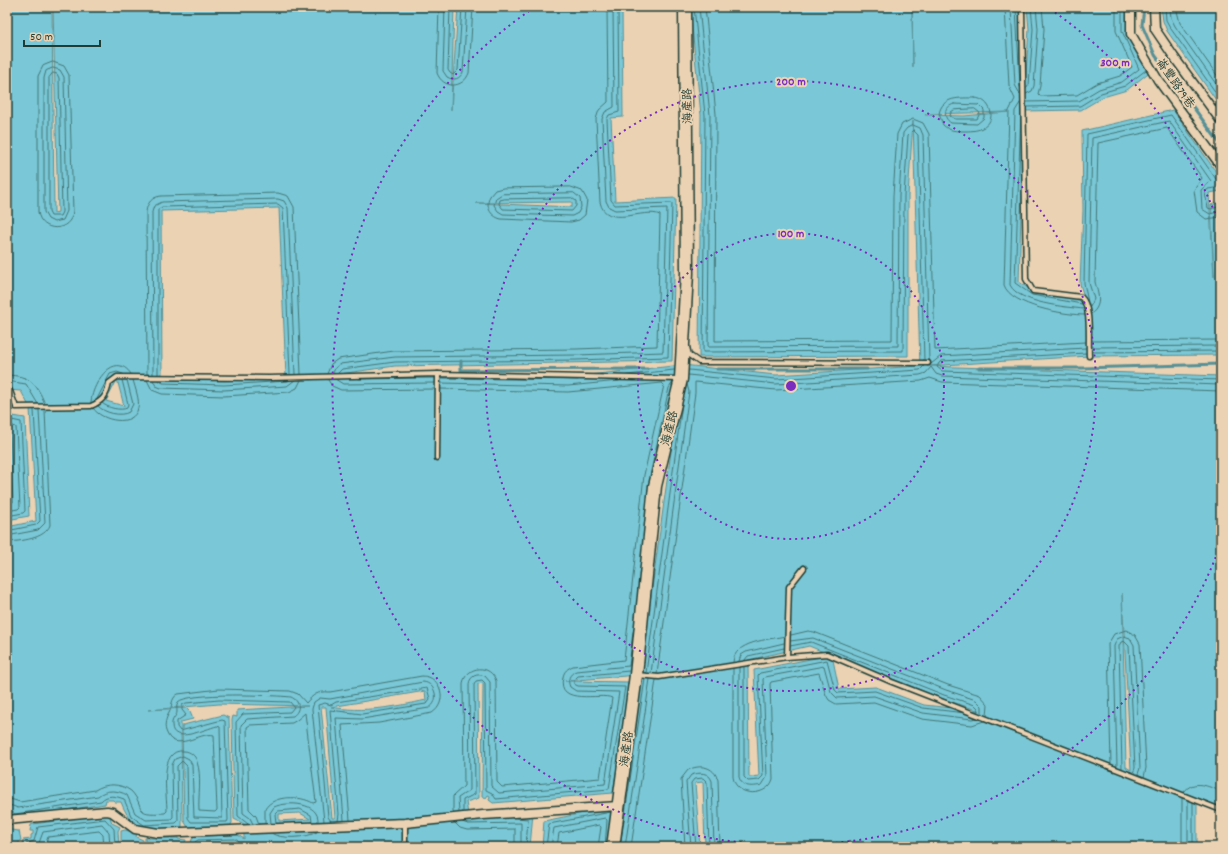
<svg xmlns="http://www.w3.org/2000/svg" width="1228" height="854" viewBox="0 0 1228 854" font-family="Dekko,'LXGW WenKai TC',sans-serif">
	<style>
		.water { fill: #7ac8d7; stroke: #569096; fill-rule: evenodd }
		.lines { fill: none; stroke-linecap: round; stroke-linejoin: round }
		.shore { stroke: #437575; stroke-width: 1 }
		.stream { stroke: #569096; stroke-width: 3 }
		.lane-casing { stroke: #1f3d34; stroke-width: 7 }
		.street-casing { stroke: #1f3d34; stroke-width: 11 }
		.secondary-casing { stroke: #1f3d34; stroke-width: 15 }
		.lane { stroke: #ebd2b3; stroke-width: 4 }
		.street { stroke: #ebd2b3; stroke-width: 8 }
		.secondary { stroke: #ebd2b3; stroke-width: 12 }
		.ring { fill: none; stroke: #7b2cbf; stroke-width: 2; stroke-dasharray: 2 4 }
		.labels { text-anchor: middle; stroke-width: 4; stroke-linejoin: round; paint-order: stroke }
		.street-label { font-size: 12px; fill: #1f3d34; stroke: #ebd2b3 }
		.centre { fill: #7b2cbf; stroke: #ebd2b3; stroke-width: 2 }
		.ring-label { font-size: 12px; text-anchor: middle; font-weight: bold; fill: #7b2cbf; stroke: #ebd2b3; stroke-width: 4; stroke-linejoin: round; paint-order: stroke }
	</style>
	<rect width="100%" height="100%" fill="#ebd2b3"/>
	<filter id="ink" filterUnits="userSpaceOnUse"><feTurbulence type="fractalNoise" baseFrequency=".025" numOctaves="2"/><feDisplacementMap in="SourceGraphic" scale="8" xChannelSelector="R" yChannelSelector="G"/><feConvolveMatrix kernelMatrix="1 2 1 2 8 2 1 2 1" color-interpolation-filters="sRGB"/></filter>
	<g filter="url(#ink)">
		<g class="water">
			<path d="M7,7H52L54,213L58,212L53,7H454L451,110L458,7H622L623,117L611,118L615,201L676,198L672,361L395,366L332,375L568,377L683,365L776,375L920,366L913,121L908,196V356L699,357L701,115L690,7H912L913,68L912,7H1020L1023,32L1024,103L1029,29L1027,7H1131V28L1152,70L1127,90L1103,97L1081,110L1024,111L1019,282L1033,291L1085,300L1080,284L1083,210L1082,131L1173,110L1221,179V191L1209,193L1214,277L1211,205L1221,202V355L1089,356L927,366L1221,376V808L1197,799V847H705L703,782L695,783L700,847H616L682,373L659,477L638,675L565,681L630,682L613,793L493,803L489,800L490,796L488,795L486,798L482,796L483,683L478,684L479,798L466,802L468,814L409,817L533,813L530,847H244L243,843H241V847H190L192,839L197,836L238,835L244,839V824L234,819L232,720L233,716L237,717V710L308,706L219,704L148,710L186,708L190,712L193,719L181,722L182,827C152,829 134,836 121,802H115L113,800H106L105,804L13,818L8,809L7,772V527L36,521L30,408L21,391L7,390ZM1009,112L964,116L925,115L926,114ZM572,202V207L476,203ZM279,208L286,377L224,381L162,379L161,211ZM117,380V379L124,406L106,401ZM1122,593L1131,770L1126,767ZM809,646L831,655L754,670L759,776L749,777L748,660ZM832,655L943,699L980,711L924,705L876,687L839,689ZM425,691L426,700C396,707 362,713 331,707ZM321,707H326L335,818H332ZM300,813L310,819L279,821V814Z"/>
			<path d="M1161,7H1221V107L1167,31L1163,21Z"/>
			<path d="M7,415L25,418L29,516L7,520Z"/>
			<path d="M223,715L229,718L232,823L230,826L188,827L184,821L182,727L183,725Z"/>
			<path d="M618,806L613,847H542L544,821Z"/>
			<path d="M109,814L112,823L120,827L118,831L119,847H22L23,840L31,839V835L33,834V831H30L31,825L33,824Z"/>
			<path d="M11,826V830L19,831L21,840L19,841V847H7V827Z"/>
			<path d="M125,830L137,833L136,837L143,840L142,847H121V831Z"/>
			<path d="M145,838H178V839L186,840L184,847H145Z"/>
		</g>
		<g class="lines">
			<g class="shore">
				<path d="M439,7L437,73C443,89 463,89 469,73L473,7"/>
				<path d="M445,7L443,71L447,77C454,81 460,79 463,72L467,7"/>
				<path d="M450,7L448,70L450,73L453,75L458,70L462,7"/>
				<path d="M694,7L705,115L703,352L903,351L904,196L908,135L913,130L918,135L924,360"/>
				<path d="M699,7L710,115L708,347L898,346L899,196L903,133L907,128L913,125L920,128L923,135L929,360"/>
				<path d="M705,7L716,114L715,341L892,340L893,196L897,134L902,124L913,119L923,123L929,134L935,350L1086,342"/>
				<path d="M1005,7L1009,86L1015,99L1009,111L1004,285C1011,306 1065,315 1085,315"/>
				<path d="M1011,7L1015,85L1020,94"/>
				<path d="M1016,7L1020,87"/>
				<path d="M1042,7L1044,29L1040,86L1038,94L1040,96L1077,95L1097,83L1120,76L1132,67L1116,31V7"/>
				<path d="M1165,7L1166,20L1171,29L1221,100"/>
				<path d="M1170,7L1171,18L1175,26L1221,91"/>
				<path d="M1176,7L1180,23L1221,81"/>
				<path d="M53,62L64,66L69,75L73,211C71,233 41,233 38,212V76L43,66Z"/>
				<path d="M53,68L60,70L64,77L67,211L63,220L54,222L48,219L44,212V78L46,71Z"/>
				<path d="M53,73L57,74L59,78L62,212L60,216H51L49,212V78Z"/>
				<path d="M1026,89L1029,85L1033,29L1031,7"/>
				<path d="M1026,94L1032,91L1034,86L1038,29L1036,7"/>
				<path d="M975,98C991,99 998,121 982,128C977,131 969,131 964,131C956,131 949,131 943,125L939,114C942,96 960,98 975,98Z"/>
				<path d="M1026,102L1079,101L1099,89L1122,82L1139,69L1122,31V7"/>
				<path d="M1020,103L1015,111L1010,285C1019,303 1065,307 1084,309"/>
				<path d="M954,104L979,105L984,110V118L977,124L951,123C942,117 944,107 954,104Z"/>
				<path d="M1026,107L1080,106L1101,93L1125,86L1146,70"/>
				<path d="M975,109L980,113L977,119H955L950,116L951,112L954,110Z"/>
				<path d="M1021,110L1015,283L1032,295L1082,304"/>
				<path d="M571,187L582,191L587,200L585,215L579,220L571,222L501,219C490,216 485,206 490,196L495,190L503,188Z"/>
				<path d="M1221,187L1208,189L1205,193L1208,208L1211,209L1221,206"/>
				<path d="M574,193L580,198L581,207L578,213L572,216L503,214L498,211L494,205L496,198L502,194Z"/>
				<path d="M572,198L576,201V206L572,211L503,209L499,204L500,200L504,199Z"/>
				<path d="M1088,302L1084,283L1087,134L1171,115L1216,179L1221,181"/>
				<path d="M1090,307L1094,299L1089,283L1092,138L1169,121L1211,181L1201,190L1202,209L1210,214L1221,211"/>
				<path d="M1091,314C1103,305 1098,294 1095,282L1098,143L1167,128L1202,178L1194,190L1197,212L1206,219L1221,217"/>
				<path d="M1092,341L1221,340"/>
				<path d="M1092,347L1221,346"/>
				<path d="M1092,352L1221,351"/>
				<path d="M1086,353L942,361L939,363L937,367L942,371L1221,380"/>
				<path d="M931,364L941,356L1086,348"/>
				<path d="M689,370L776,379L920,370L924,366"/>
				<path d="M333,373L335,368L340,364L395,357L576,355L663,352L667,208L615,210L609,207L606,201L602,119L605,112L614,107L613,7"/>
				<path d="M338,373L342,369L395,362L576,360L668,357L672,203L615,205L611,200L607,119L609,115L619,112L618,7"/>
				<path d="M147,374L146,212C147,203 152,197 161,196L278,193L288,196L294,207L301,374"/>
				<path d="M153,374L152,212L154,206L162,202L278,199L284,201L288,208L295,374"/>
				<path d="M158,374V209L162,207L278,204L283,208L290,374"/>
				<path d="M327,374L331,364L338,359L394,351L576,349L657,346L660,215C644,207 606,230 600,202L596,119L599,110L608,102L607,7"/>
				<path d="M7,375C30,376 36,382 45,404"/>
				<path d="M627,375L674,370"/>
				<path d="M688,375L776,384L920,375L926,373L931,367L936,374L942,376L1221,385"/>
				<path d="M441,378L578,380"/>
				<path d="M335,379L343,384L435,383"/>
				<path d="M359,379L435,378"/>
				<path d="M147,380L152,390L162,394L224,396L289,392L297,388L301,380"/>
				<path d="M153,380L156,386L161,388L224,390L287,386L295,380"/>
				<path d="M158,380L163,383L224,385L288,381"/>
				<path d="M328,380L332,386L341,390L435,389"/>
				<path d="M7,381L26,384L38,404"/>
				<path d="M441,383L568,386L619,381"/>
				<path d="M441,389L568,392L662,383L664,385L644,475L624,660L573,666C568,668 564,671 563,677C556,707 601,692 612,698L600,778L502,787L497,782L496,681C491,664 467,665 463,683L464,786L453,796V813"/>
				<path d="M97,399L110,374L117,372L123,374"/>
				<path d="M91,403C91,385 114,349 131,374"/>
				<path d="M102,403C107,408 121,411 127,408L128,404L122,380"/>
				<path d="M98,406C104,413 121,417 129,412L133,404L127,380"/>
				<path d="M93,408C101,421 134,428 138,408C140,400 135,388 133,380"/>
				<path d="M7,419L21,422L25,511L23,513L7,516"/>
				<path d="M7,424L16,427L20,507L18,509L7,511"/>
				<path d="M7,430L10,432L13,502L7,504"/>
				<path d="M650,476L669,388L673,382"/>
				<path d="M7,531L36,525L40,521L34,410"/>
				<path d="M7,536L38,530L45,523L39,410"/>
				<path d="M7,542C21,541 45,539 50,525L45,410"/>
				<path d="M791,635L808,631L814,632L948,685L980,695L988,704L987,716"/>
				<path d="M790,641L813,638L946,690L976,700L982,706V714"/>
				<path d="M790,646L811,642L944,695L975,705L978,708L977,712"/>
				<path d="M739,661L741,655L746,652L784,643"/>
				<path d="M744,661L748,656L784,648"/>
				<path d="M733,662C734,641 768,640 785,636"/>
				<path d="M739,667V777C742,788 752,787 762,785L767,777L763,679L765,677L824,666L831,692L837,698L874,696L923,713L972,719L977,718"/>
				<path d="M744,667V777L748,781L759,780L763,776L758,675L760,673L827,660L835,690L838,693L875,691L923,708L965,713"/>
				<path d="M733,668V777C736,798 768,797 773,779L770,684L771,682L819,673L826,695L829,700L836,704L874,702L922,719L972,725L984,721"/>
				<path d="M646,673L682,404"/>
				<path d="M651,673L689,392L687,384"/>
				<path d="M657,674L695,393V382L776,390L921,381L930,378L942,382L1221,391"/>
				<path d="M1111,764L1108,644L1114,634L1126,630L1135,635L1140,644L1146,768L1144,777"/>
				<path d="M1117,766L1114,646L1117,639L1124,636L1130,638L1134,645L1140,768L1138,774"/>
				<path d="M1122,768L1119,646L1121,642L1124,641L1129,646L1135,768L1133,773"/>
				<path d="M1184,792C1194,778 1208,787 1221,791"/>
				<path d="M7,798L20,802L95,790C106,783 120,783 131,791C147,808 131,815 165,813L167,811C167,795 158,748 184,751C190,751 196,756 197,762C202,776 198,796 199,811L215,812L217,810L214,735C200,731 174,755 166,731C164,725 166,718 169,713C173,706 170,699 178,694L219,689L290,691L298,694L306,703C313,695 317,691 330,692L422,676C442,676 448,703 432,713L379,723L342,725L350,820"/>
				<path d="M1193,802V847"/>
				<path d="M7,804L18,808L98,796C106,789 118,790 127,795L135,813L146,820L171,819L173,817L172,765L175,759L183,756L189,759L192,765L194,817L222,818L220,727L217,726C205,729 172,745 172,725C171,719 177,716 177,712C177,708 176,706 178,702C187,692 274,695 291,697C300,701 301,710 293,716L247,719L241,725L243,813L250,818L253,824"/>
				<path d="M7,809L15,814L101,801C107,794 116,796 124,799L131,816L144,825L176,823L178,821L177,766L182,761L187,766L188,818L191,822H227L228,820L225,721L222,720L180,731L177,727V721L186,715L182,710V705L186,703L219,700L290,702L294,707L290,712L243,714L236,722L238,816L248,824"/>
				<path d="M459,812L458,798L470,790L469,684C470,676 477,673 485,676L490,682L491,786L499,793L605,784L619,692L576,691L570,687C567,680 569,674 576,671L629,666L633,632"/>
				<path d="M463,812V800L475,794L474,685L476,681L482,680L485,683L486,790L492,793L496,799L609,789L625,687L578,686L574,684V680L578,676L629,671"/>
				<path d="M516,818L528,819L526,847"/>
				<path d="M324,821L312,709L314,702L320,698L330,699L423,682C436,683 440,702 429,708L362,719L336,718L344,820"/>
				<path d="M331,821L328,817L318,705L325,703L331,705L336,702L427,688L430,699L426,704L362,714L330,710L339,814L338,821"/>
				<path d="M462,822L468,824L521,823V847"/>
				<path d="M271,823L270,813L274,807C287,801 320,802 318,822"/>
				<path d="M276,823L275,814L278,811L300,809L311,815L312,822"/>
				<path d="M455,823L460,828L467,830L515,829V847"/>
				<path d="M259,824L256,816L249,809L247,727L250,725L292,723L297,720L305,713L316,802L313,803C301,796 274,794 265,809V824"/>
				<path d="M271,833C281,840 307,838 317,832"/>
				<path d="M26,847V844L34,841L38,827L105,819L114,829L115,847"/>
				<path d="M35,847L39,843L43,832L102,824L109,832L110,847"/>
				<path d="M44,847L48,837L99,831L103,835L104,847"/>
				<path d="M194,847L195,842L198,840L235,839L238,841L237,847"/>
				<path d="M546,847L549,824L611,812"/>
				<path d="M551,847L554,828L605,818L607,820L605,847"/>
				<path d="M557,847L559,833L599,825L601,827L598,847"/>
				<path d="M620,847L645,679"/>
				<path d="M625,847L650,679"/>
				<path d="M631,847L656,680"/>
				<path d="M685,847L681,779L688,770C700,764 714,766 718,780L720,847"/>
				<path d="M691,847L686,782L691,775C700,772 709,772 712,781L714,847"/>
				<path d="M696,847L691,783L694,779L703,778L707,782L709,847"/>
				<path d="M1182,847V798"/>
				<path d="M1188,847V800"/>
			</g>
			<g class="stream">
				<path d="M1144,7L1142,25L1155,55L1221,145"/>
				<path d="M461,361V370L647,369"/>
				<path d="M979,368H1083L1221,364"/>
				<path d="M717,369H867"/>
			</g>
			<g class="lane-casing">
				<g id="lane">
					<path d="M1022,7L1026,279L1033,291L1081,297C1092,307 1088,341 1089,356"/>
					<path d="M687,347L689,355L699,362L928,363"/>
					<path d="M7,391H10L16,407L91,406C103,401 107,395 109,383L117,377L269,378L438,374L680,379"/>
					<path d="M437,458L438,374"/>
					<path d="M787,657L789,587L804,568"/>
					<path d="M637,675L659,677L787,657L827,654L892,682L1221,810"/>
					<path d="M405,823V847"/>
				</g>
			</g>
			<g class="street-casing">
				<g id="street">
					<path d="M1131,7V34L1158,80L1221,166"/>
					<path d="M1154,7L1155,29L1174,57L1221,121"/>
					<path d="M7,820L107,811L112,812L135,829L158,833L405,823L483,815L618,806"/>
				</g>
			</g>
			<g class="secondary-casing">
				<path id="secondary" d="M613,847L636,675L655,486L681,379L687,273L685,7"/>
			</g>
			<use href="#lane" class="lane"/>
			<use href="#street" class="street"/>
			<use href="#secondary" class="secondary"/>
		</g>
	</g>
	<g class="ring">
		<circle cx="791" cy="386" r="153"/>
		<circle cx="791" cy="386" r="305"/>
		<path d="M1220 546A458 458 0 1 1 532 9M1050 9A458 458 0 0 1 1220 226"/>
	</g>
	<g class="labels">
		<g class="street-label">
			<text transform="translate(1176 83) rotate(55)" y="4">崙豐路79巷</text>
			<text transform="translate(687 106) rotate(-91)" y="4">海產路</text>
			<text transform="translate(669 428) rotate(-76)" y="4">海產路</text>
			<text transform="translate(626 749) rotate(-82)" y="4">海產路</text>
		</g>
	</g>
	<circle cx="791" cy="386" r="6" class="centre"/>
	<g class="ring-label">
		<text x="1115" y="66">300 m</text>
		<text x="791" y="85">200 m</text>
		<text x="791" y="237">100 m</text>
	</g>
	<rect width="1228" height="854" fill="none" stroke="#ebd2b3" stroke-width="24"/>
	<rect x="12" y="12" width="1204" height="830" fill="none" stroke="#1f3d34" stroke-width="1.5" filter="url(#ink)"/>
	<path d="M24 40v6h76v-6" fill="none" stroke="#1f3d34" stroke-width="2"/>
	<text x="30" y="40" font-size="12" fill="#1f3d34" stroke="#ebd2b3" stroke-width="3" paint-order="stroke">50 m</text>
</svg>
